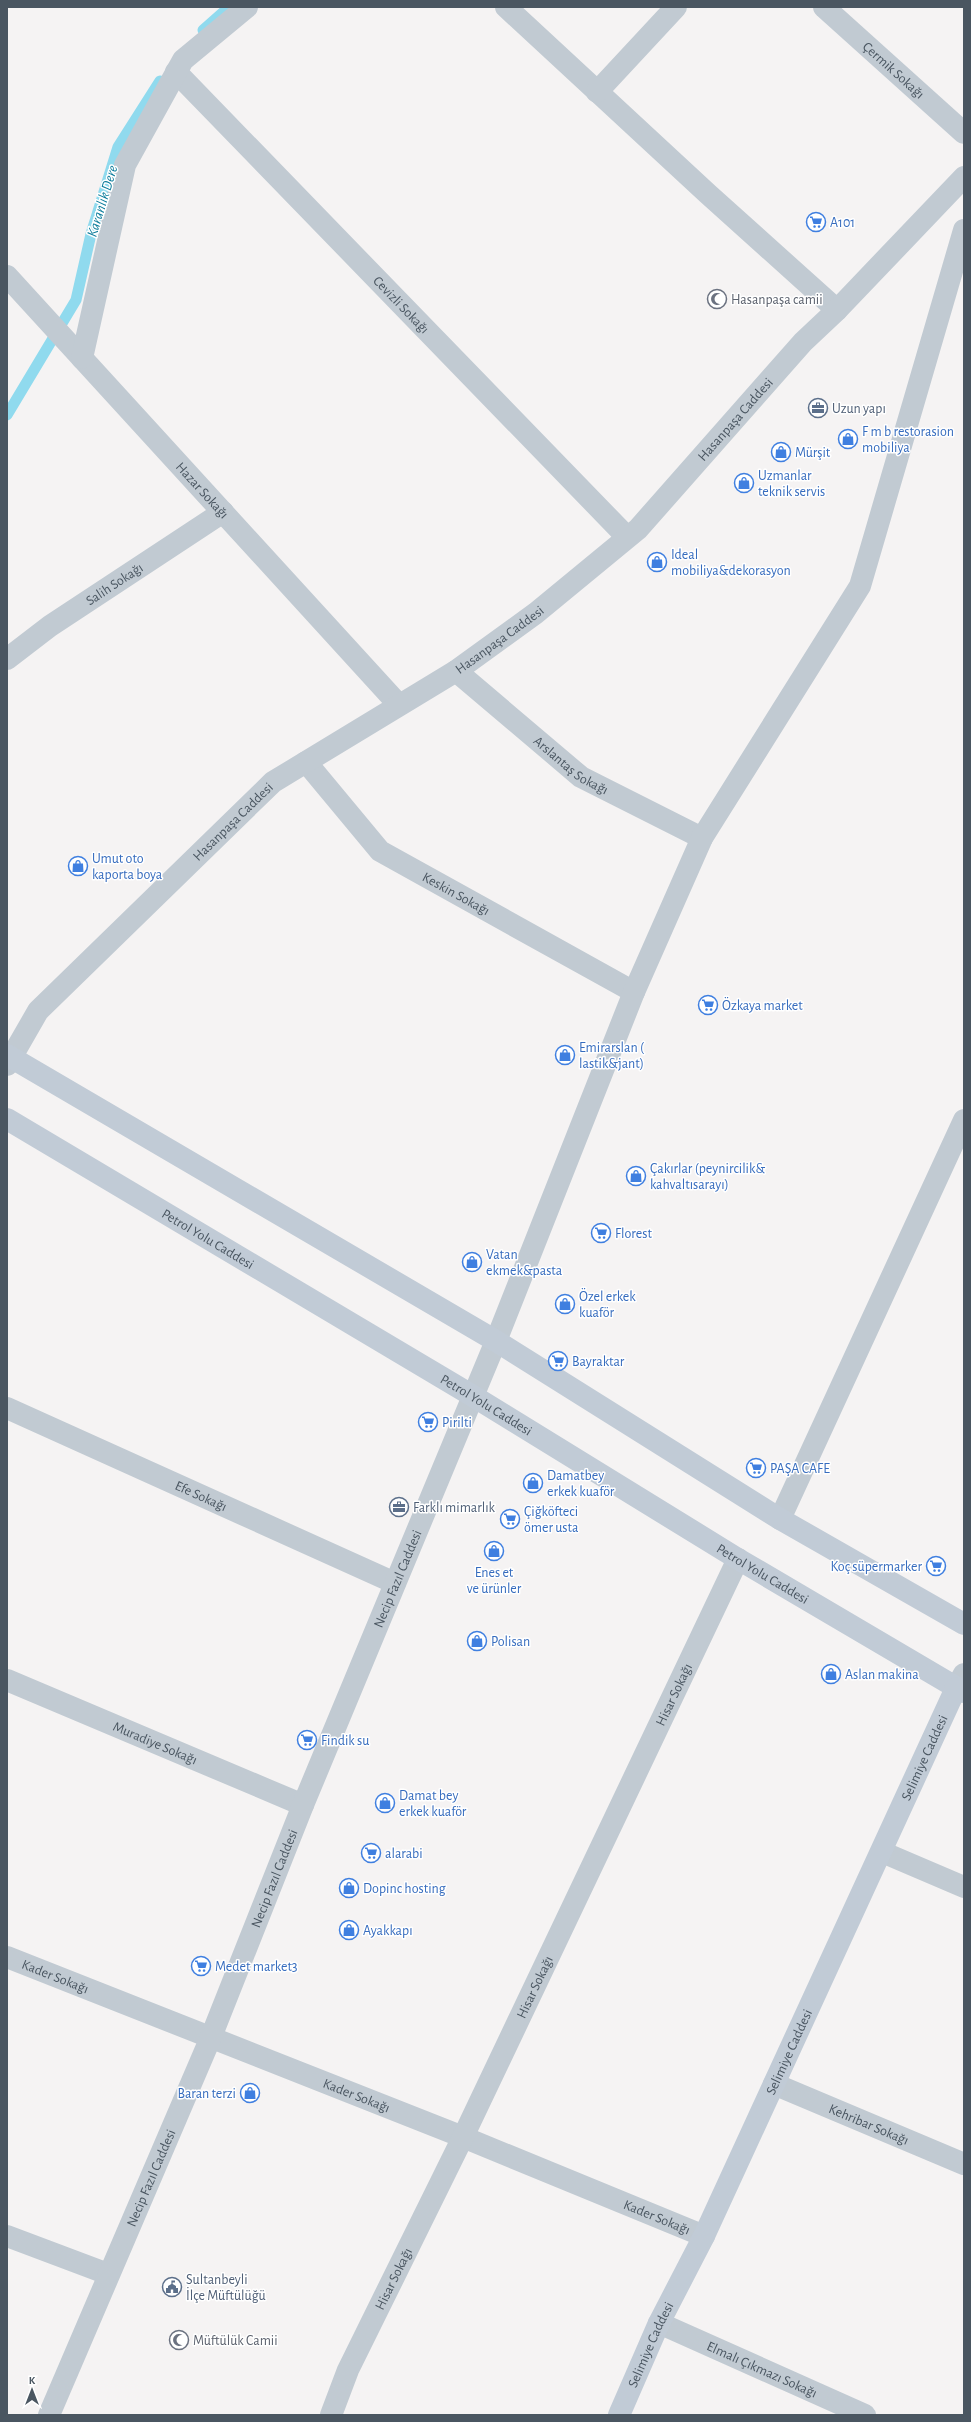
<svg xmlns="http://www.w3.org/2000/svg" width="971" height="2422" viewBox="0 0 971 2422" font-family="'Alegreya Sans',sans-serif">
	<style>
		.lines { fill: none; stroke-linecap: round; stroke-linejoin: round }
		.stream { stroke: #90daee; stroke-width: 11 }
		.street { stroke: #c1cad2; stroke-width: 22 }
		.secondary { stroke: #c1cbd6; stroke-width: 22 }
		.labels { text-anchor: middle; stroke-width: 3; stroke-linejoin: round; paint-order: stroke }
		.street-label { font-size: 14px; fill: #4a5661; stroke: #fff }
		.shop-label { font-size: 14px; fill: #366cbe; stroke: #fff; text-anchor: start }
		.worship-label { font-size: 14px; fill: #5b616d; stroke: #fff; text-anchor: start }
		.service-label { font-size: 14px; fill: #4e5e75; stroke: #fff; text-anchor: start }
		.water-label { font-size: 15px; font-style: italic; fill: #0c7c9b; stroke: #fff }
	</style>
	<rect width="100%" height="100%" fill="#f5f3f3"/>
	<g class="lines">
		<g class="stream">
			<path d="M203,30L229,7"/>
			<path d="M7,415L76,300L91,234L118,147L160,81"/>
		</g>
		<g class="street">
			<path d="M506,7L708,194L837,310"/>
			<path id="s1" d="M824,7L964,133"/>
			<path id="s2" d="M176,72L627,537"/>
			<path d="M597,92L676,7"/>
			<path id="s3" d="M7,276L399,705"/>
			<path d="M82,358L125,165L183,60L247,7"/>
			<path id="s4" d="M7,659L50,626L223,512"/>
			<path id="s5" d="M456,671L581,777L702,838"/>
			<path id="s6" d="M306,762L380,851L634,992"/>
			<path id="s7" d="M7,1065L38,1011L273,782L456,671L536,613L638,529L803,342L837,310L964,177"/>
			<path id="s8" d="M7,1408L395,1583"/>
			<path d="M780,1519L964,1120"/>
			<path id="s9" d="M7,1680L303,1805"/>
			<path d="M956,1688L964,1674"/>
			<path d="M882,1852L964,1887"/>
			<path id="s10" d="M7,1957L463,2137L704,2236"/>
			<path id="s11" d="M774,2084L964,2164"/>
			<path d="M7,2236L108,2274"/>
			<path id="s12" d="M659,2323L865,2415"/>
			<path id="s13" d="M49,2415L211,2037L303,1805L496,1341L634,992L702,838L860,586L964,230"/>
			<path id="s14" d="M331,2415L348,2370L463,2137L738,1559"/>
		</g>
		<g class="secondary">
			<path d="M7,1055L496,1341L780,1519L964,1624"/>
			<path id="s15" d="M7,1119L473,1396L738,1559L964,1692"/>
			<path id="s16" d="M619,2415L659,2323L704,2236L956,1688"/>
		</g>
	</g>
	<defs>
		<g id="supermarket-ring" transform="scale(1)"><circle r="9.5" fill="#fff" stroke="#3f7fe0" stroke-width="1.5"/><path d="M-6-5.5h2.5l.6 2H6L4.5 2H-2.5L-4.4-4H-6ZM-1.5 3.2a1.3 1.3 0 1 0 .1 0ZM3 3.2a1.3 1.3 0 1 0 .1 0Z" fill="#3f7fe0"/></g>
		<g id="mosque-ring" transform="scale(1)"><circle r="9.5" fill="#fff" stroke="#6b7280" stroke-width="1.5"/><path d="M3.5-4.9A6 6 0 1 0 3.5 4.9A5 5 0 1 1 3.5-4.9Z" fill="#6b7280"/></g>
		<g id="office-ring" transform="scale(1)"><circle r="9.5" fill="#fff" stroke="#5c6f8a" stroke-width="1.5"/><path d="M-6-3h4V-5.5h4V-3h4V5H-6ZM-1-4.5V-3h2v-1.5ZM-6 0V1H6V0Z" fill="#5c6f8a"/></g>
		<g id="shop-ring" transform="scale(1)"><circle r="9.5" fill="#fff" stroke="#3f7fe0" stroke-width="1.5"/><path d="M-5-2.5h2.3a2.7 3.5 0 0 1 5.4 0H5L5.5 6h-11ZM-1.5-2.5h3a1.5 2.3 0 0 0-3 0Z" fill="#3f7fe0"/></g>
		<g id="civic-ring" transform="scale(1)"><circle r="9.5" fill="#fff" stroke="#5c6f8a" stroke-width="1.5"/><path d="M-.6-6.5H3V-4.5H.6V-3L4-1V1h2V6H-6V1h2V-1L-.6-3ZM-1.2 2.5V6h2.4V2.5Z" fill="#5c6f8a"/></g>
	</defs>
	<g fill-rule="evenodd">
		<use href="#supermarket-ring" x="816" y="222"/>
		<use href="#mosque-ring" x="717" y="299"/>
		<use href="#office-ring" x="818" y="408"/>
		<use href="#shop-ring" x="848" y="439"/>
		<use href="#shop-ring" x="781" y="452"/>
		<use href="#shop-ring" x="744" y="483"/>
		<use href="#shop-ring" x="657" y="562"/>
		<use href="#shop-ring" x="78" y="866"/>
		<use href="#supermarket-ring" x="708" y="1005"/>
		<use href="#shop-ring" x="565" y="1055"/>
		<use href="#shop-ring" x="636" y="1176"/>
		<use href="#supermarket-ring" x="601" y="1233"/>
		<use href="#shop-ring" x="472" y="1262"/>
		<use href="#shop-ring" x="565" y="1304"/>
		<use href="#supermarket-ring" x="558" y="1361"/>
		<use href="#supermarket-ring" x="428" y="1422"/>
		<use href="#supermarket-ring" x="756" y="1468"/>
		<use href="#shop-ring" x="533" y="1483"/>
		<use href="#office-ring" x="399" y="1507"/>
		<use href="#supermarket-ring" x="510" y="1519"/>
		<use href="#shop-ring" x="494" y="1551"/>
		<use href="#supermarket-ring" x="936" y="1566"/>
		<use href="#shop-ring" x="477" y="1641"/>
		<use href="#shop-ring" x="831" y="1674"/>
		<use href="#supermarket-ring" x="307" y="1740"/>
		<use href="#shop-ring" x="385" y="1803"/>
		<use href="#supermarket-ring" x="371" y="1853"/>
		<use href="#shop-ring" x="349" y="1888"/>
		<use href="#shop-ring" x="349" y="1930"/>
		<use href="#supermarket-ring" x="201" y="1966"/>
		<use href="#shop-ring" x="250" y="2093"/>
		<use href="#civic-ring" x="172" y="2287"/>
		<use href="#mosque-ring" x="179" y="2340"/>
	</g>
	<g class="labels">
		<g class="street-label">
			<text dy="5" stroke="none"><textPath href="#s1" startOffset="94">Çermik Sokağı</textPath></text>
			<text dy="5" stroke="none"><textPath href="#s2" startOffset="324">Cevizli Sokağı</textPath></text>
			<text dy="5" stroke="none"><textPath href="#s7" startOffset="982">Hasanpaşa Caddesi</textPath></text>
			<text dy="5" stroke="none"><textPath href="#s3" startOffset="290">Hazar Sokağı</textPath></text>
			<text dy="5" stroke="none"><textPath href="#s4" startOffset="131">Salih Sokağı</textPath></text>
			<text dy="5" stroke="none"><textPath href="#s7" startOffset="658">Hasanpaşa Caddesi</textPath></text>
			<text dy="5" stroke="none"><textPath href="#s5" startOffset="149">Arslantaş Sokağı</textPath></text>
			<text dy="5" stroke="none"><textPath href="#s7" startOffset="334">Hasanpaşa Caddesi</textPath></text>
			<text dy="5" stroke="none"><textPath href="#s6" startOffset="203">Keskin Sokağı</textPath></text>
			<text dy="5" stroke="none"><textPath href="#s15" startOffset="234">Petrol Yolu Caddesi</textPath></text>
			<text dy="5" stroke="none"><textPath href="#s15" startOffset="558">Petrol Yolu Caddesi</textPath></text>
			<text dy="5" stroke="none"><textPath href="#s8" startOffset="213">Efe Sokağı</textPath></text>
			<text dy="5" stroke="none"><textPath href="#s15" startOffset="882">Petrol Yolu Caddesi</textPath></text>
			<text dy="5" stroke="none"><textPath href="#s13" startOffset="906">Necip Fazıl Caddesi</textPath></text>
			<text dy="5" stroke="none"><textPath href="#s14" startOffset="798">Hisar Sokağı</textPath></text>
			<text dy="5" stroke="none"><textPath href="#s9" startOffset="161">Muradiye Sokağı</textPath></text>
			<text dy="5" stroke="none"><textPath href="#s16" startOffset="725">Selimiye Caddesi</textPath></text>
			<text dy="5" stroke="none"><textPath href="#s13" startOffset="582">Necip Fazıl Caddesi</textPath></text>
			<text dy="5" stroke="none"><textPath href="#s10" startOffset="52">Kader Sokağı</textPath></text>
			<text dy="5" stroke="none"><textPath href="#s14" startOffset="474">Hisar Sokağı</textPath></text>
			<text dy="5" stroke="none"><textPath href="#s16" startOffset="401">Selimiye Caddesi</textPath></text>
			<text dy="5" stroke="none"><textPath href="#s10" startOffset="376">Kader Sokağı</textPath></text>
			<text dy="5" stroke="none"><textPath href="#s11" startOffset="103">Kehribar Sokağı</textPath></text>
			<text dy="5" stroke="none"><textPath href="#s13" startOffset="258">Necip Fazıl Caddesi</textPath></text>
			<text dy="5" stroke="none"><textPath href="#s10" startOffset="700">Kader Sokağı</textPath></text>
			<text dy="5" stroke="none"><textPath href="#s14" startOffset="150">Hisar Sokağı</textPath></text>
			<text dy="5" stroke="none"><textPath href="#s16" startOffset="77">Selimiye Caddesi</textPath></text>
			<text dy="5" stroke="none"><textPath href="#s12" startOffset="113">Elmalı Çıkmazı Sokağı</textPath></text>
		</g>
		<g class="shop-label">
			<text x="830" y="227">A101</text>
			<text x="862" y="436">F m b restorasion<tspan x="862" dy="16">mobiliya</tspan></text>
			<text x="795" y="457">Mürşit</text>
			<text x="758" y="480">Uzmanlar<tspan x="758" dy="16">teknik servis</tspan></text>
			<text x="671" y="559">Ideal<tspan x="671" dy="16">mobiliya&amp;dekorasyon</tspan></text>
			<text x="92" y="863">Umut oto<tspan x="92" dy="16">kaporta boya</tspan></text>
			<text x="722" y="1010">Özkaya market</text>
			<text x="579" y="1052">Emirarslan (<tspan x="579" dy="16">lastik&amp;jant)</tspan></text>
			<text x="650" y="1173">Çakırlar (peynircilik&amp;<tspan x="650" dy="16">kahvaltısarayı)</tspan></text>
			<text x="615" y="1238">Florest</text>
			<text x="486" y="1259">Vatan<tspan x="486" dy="16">ekmek&amp;pasta</tspan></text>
			<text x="579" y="1301">Özel erkek<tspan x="579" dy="16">kuaför</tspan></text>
			<text x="572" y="1366">Bayraktar</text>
			<text x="442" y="1427">Pirilti</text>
			<text x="770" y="1473">PAŞA CAFE</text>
			<text x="547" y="1480">Damatbey<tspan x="547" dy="16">erkek kuaför</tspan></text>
			<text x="524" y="1516">Çiğköfteci<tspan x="524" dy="16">ömer usta</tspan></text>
			<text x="922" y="1571" text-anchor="end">Koç süpermarker</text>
			<text x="494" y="1577" text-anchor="middle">Enes et<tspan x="494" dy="16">ve ürünler</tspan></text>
			<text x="491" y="1646">Polisan</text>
			<text x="845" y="1679">Aslan makina</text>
			<text x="321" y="1745">Findik su</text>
			<text x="399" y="1800">Damat bey<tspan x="399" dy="16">erkek kuaför</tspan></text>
			<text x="385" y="1858">alarabi</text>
			<text x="363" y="1893">Dopinc hosting</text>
			<text x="363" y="1935">Ayakkapı</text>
			<text x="215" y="1971">Medet market3</text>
			<text x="236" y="2098" text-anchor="end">Baran terzi</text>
		</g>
		<g class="worship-label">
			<text x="731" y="304">Hasanpaşa camii</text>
			<text x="193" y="2345">Müftülük Camii</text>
		</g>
		<g class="service-label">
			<text x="832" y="413">Uzun yapı</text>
			<text x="413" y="1512">Farklı mimarlık</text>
			<text x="186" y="2284">Sultanbeyli<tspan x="186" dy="16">İlçe Müftülüğü</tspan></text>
		</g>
		<g class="water-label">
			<text transform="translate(102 201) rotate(-73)" y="5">Karanlık Dere</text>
		</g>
	</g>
	<rect width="971" height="2422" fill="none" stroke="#4a5661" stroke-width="16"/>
	<g transform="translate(32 2390)" stroke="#ffffff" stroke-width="3" paint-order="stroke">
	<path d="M0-3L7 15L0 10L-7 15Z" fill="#4a5661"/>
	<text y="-6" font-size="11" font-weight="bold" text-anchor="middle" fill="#4a5661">K</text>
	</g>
</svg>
